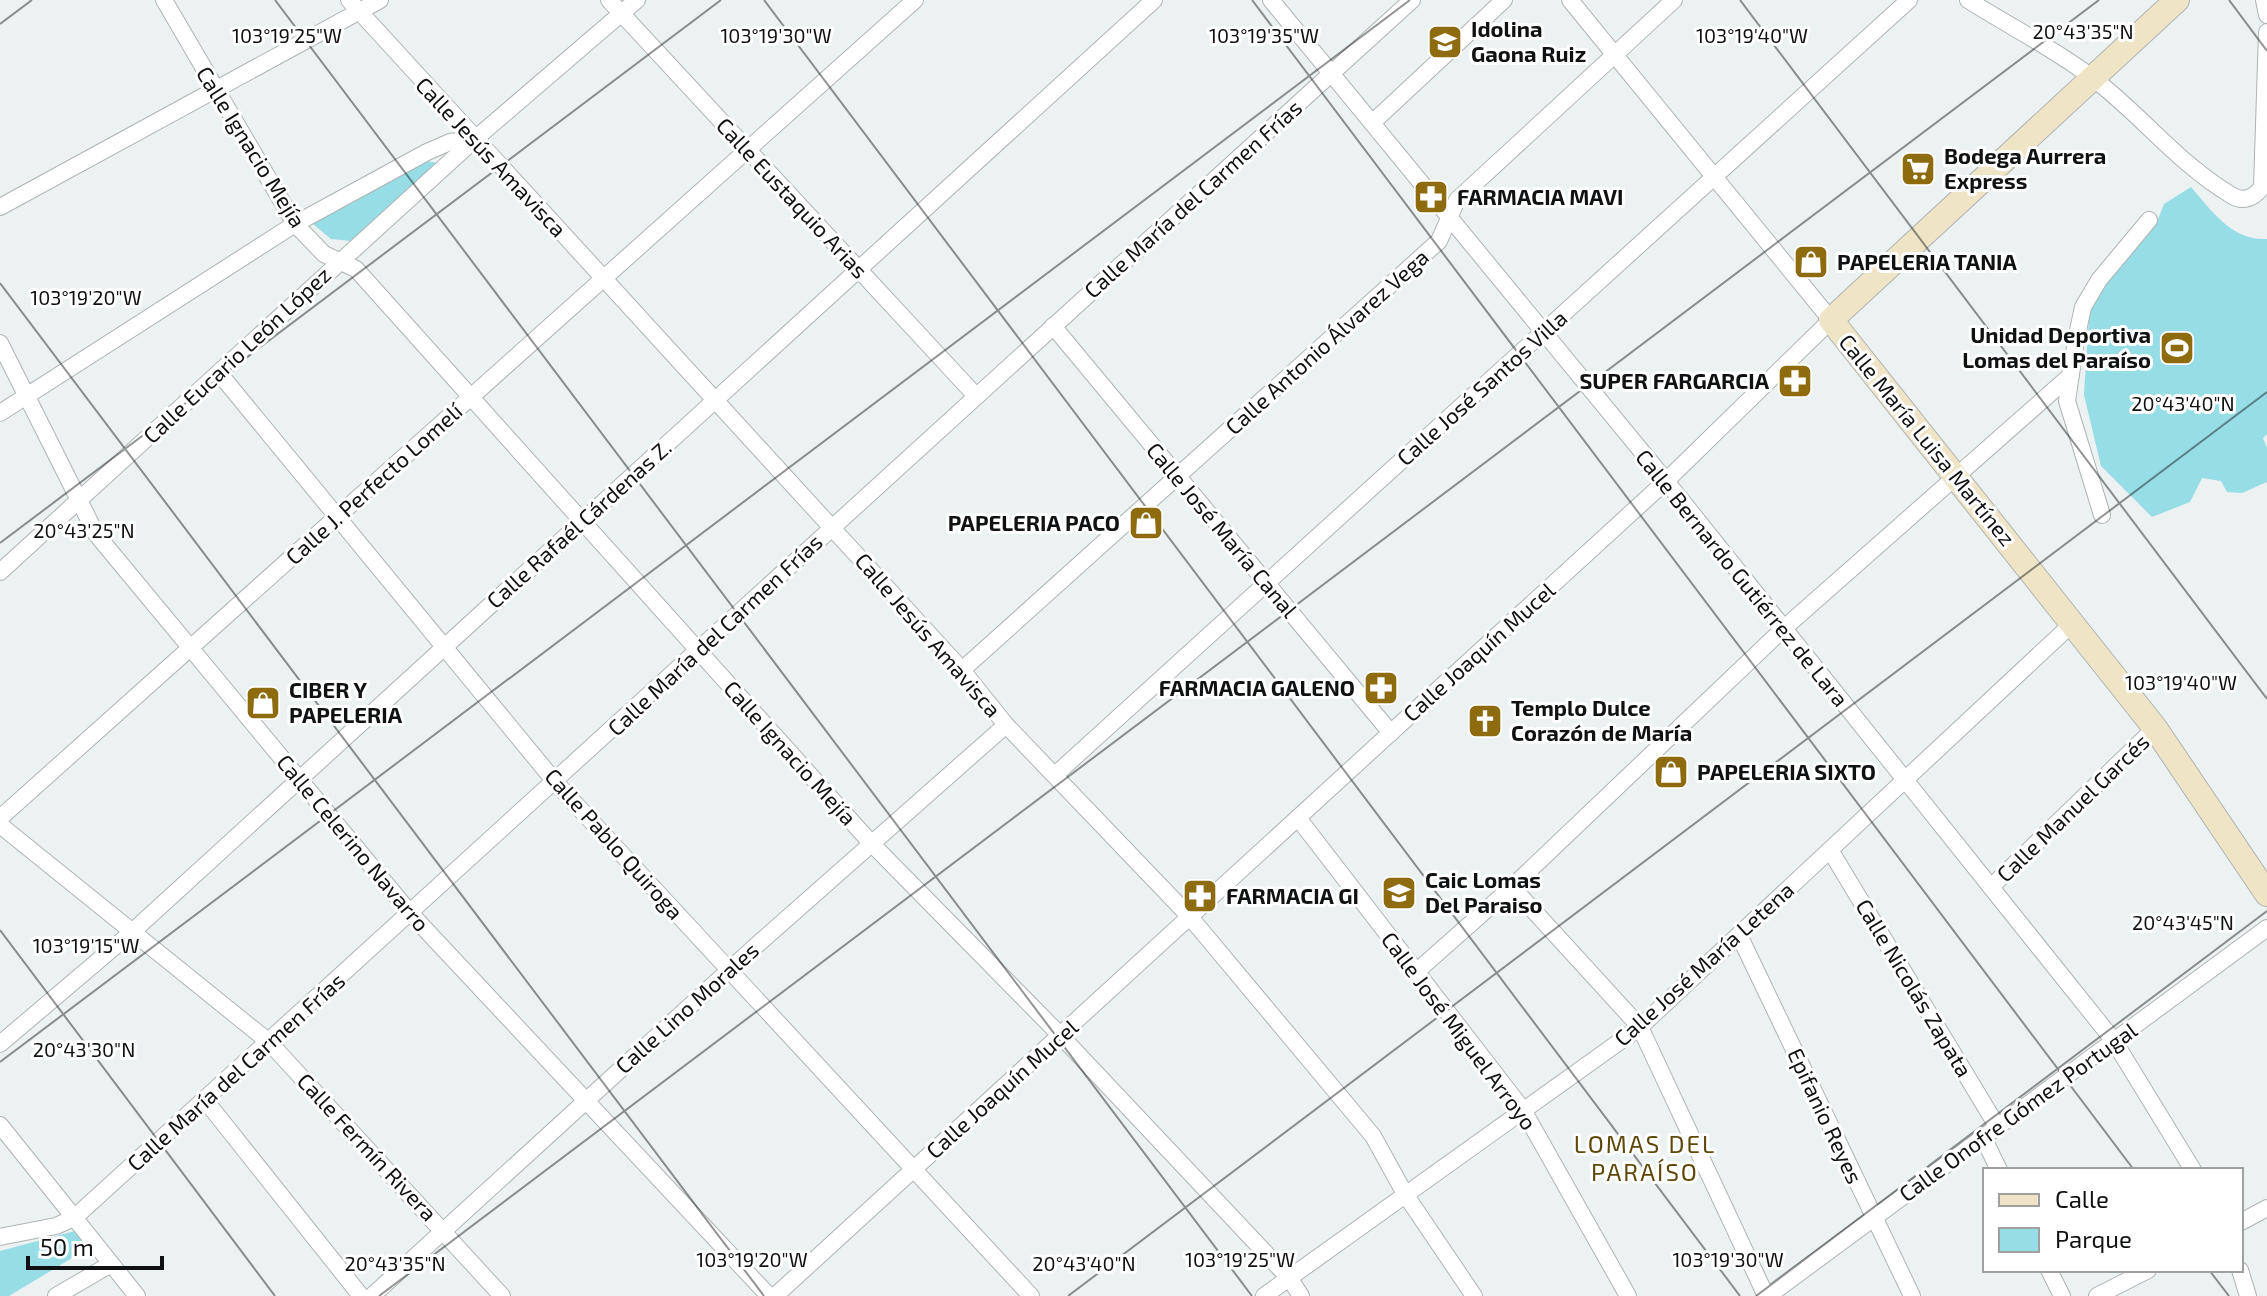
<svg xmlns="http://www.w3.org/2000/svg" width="2267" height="1296" viewBox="0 0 2267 1296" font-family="'Exo 2',sans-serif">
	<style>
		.green { fill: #96dde6 }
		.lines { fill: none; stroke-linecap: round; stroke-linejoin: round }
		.street-casing { stroke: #aeb3b4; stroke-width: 18 }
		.secondary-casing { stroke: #aeb3b4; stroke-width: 26 }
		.street { stroke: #fff; stroke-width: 16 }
		.secondary { stroke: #f0e4c7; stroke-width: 24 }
		.ticks { fill: none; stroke: #101112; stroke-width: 2; stroke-opacity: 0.45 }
		.labels { text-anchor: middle; stroke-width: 6; stroke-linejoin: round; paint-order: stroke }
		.poi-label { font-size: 22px; font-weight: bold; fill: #101112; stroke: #fff; text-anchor: start }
		.street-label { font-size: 22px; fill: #101112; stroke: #fff }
		.neighbourhood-label { font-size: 24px; letter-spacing: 2px; fill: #5e4708; stroke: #fff }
		.ticks-label { font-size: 20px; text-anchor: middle; fill: #101112; stroke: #fff; stroke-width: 6; stroke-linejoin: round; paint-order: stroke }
	</style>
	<rect width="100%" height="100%" fill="#ecf1f2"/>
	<g class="green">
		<path d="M425,161L439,163L351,241L331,239L313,224Z"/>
		<path d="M2191,187C2212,211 2232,241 2267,239V434L2263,438L2267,448V482L2242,493L2227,492L2221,481L2202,478L2190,502L2152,517L2101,466L2084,395L2090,300L2157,222L2164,204Z"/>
		<path d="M75,1231L87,1249L9,1296H0V1251Z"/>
	</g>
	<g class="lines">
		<g class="street-casing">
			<g id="street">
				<path d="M164,0L295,224L324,254L356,269L871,843L1061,1036L1290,1279L1301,1296"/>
				<path d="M349,0L962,670L1006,725L1190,917L1373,1136L1405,1194L1474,1296"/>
				<path d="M609,0L976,396"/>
				<path d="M1271,0L1666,481L2114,1041L2193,1170"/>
				<path d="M1968,0C2009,26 2055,49 2094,79C2141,115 2180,165 2231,195C2243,203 2254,198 2262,187L2267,32"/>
				<path d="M2264,0L2267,15"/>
				<path d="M1372,123L1504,0"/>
				<path d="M0,207L380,0"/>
				<path d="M1053,326L1391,733"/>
				<path d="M0,343L96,534L411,914L769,1296"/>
				<path d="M219,373L556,783L1031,1296"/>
				<path d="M0,413L295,224L427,152L450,142L475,139"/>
				<path d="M2102,515L2067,401L2076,340L2083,307L2099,280L2149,220"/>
				<path d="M0,572L475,139L637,0"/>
				<path d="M962,670L1439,241L1457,200L1674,0"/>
				<path d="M1055,775L1909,0"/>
				<path d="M0,818L915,0"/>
				<path d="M1298,818L1523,1110L1628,1296"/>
				<path d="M0,825L269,1042L502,1296"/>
				<path d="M1830,850L1997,1126"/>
				<path d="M1512,887L1640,1027L1766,1296"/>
				<path d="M1991,887L2155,728"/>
				<path d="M1739,935L1912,1296"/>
				<path d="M1416,972L1512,887L1782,630L2071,375"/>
				<path d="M0,1044L132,932L1154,0"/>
				<path d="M205,1100L361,1296"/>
				<path d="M0,1125L137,1296"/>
				<path d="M1983,1137L1999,1170"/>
				<path d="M2241,1222L2267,1208"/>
				<path d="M0,1237L56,1226L74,1218L1412,0"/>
				<path d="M2049,1270L2062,1296"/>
				<path d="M2240,1270L2248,1296"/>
				<path d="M56,1296L111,1264"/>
				<path d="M372,1296L758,944L1006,725"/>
				<path d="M775,1296L1666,481L1831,320L1570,0"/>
				<path d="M1264,1296L1640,1027L2073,623"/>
				<path d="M1768,1296L2267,928"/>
				<path d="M2097,1296L2148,1270"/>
			</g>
		</g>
		<g class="secondary-casing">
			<path id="secondary" d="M2177,0L1831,320L2155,728L2267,894"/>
		</g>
		<use href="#street" class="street"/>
		<use href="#secondary" class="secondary"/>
	</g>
	<path class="ticks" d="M275,0L1252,1296M764,0L1740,1296M1252,0L2134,1170M1740,0L2267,699M2229,0L2267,51M0,24L32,0M0,283L764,1296M0,543L721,0M0,930L275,1296M0,1062L1410,0M2209,1270L2229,1296M379,1296L2099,0M1068,1296L2267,392M1756,1296L2267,911"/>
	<defs>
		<g id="school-square" transform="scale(1.8)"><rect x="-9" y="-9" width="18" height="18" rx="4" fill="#8e6b0f" stroke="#fff"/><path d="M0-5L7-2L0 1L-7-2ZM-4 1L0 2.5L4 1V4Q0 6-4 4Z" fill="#fff"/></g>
		<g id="supermarket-square" transform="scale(1.8)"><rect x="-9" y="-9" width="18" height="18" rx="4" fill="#8e6b0f" stroke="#fff"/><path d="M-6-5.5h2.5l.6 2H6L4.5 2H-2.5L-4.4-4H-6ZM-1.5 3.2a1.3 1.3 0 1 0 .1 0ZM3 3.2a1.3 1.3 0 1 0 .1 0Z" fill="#fff"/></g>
		<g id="pharmacy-square" transform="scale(1.8)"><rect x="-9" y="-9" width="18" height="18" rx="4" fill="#8e6b0f" stroke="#fff"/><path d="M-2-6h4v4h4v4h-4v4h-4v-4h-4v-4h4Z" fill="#fff"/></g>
		<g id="shop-square" transform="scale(1.8)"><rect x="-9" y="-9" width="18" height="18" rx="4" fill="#8e6b0f" stroke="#fff"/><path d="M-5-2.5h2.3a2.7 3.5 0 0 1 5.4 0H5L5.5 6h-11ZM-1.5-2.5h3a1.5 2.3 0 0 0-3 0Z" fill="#fff"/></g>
		<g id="stadium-square" transform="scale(1.8)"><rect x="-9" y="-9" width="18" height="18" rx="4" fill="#8e6b0f" stroke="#fff"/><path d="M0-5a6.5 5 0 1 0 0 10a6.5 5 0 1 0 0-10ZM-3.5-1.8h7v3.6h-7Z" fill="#fff"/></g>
		<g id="church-square" transform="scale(1.8)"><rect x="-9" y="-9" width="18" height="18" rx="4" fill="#8e6b0f" stroke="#fff"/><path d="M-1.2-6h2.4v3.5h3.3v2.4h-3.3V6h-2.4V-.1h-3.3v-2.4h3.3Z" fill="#fff"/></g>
	</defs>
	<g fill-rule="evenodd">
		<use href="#school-square" x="1445" y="42"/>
		<use href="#supermarket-square" x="1918" y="169"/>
		<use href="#pharmacy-square" x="1431" y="197"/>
		<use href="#shop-square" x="1811" y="262"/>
		<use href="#stadium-square" x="2177" y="348"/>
		<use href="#pharmacy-square" x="1795" y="381"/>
		<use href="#shop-square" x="1146" y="523"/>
		<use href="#pharmacy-square" x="1381" y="688"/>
		<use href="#shop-square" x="263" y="703"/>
		<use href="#church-square" x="1485" y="721"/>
		<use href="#shop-square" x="1671" y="772"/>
		<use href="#school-square" x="1399" y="893"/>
		<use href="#pharmacy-square" x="1200" y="896"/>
	</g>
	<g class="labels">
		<g class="poi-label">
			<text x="1471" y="37">Idolina<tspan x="1471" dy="25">Gaona Ruiz</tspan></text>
			<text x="1944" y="164">Bodega Aurrera<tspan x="1944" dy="25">Express</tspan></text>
			<text x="1457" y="205">FARMACIA MAVI</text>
			<text x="1837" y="270">PAPELERIA TANIA</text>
			<text x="2151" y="343" text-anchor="end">Unidad Deportiva<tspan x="2151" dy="25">Lomas del Paraíso</tspan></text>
			<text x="1769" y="389" text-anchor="end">SUPER FARGARCIA</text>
			<text x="1120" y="531" text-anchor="end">PAPELERIA PACO</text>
			<text x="1355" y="696" text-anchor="end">FARMACIA GALENO</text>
			<text x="289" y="698">CIBER Y<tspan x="289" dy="25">PAPELERIA</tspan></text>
			<text x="1511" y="716">Templo Dulce<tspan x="1511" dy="25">Corazón de María</tspan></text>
			<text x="1697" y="780">PAPELERIA SIXTO</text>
			<text x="1425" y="888">Caic Lomas<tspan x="1425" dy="25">Del Paraiso</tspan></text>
			<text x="1226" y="904">FARMACIA GI</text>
		</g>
		<g class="street-label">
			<text transform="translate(251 147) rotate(58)" y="8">Calle Ignacio Mejía</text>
			<text transform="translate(491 157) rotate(47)" y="8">Calle Jesús Amavisca</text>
			<text transform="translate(792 198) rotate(47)" y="8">Calle Eustaquio Arias</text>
			<text transform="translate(1193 199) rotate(-42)" y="8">Calle María del Carmen Frías</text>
			<text transform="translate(1327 342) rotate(-42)" y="8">Calle Antonio Álvarez Vega</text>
			<text transform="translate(237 355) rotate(-43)" y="8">Calle Eucario León López</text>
			<text transform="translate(1482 388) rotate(-42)" y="8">Calle José Santos Villa</text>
			<text transform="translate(1927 440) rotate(51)" y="8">Calle María Luisa Martínez</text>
			<text transform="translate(374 484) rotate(-42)" y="8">Calle J. Perfecto Lomelí</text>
			<text transform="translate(579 524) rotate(-42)" y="8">Calle Rafaél Cárdenas Z.</text>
			<text transform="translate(1222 530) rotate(50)" y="8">Calle José María Canal</text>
			<text transform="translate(1742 578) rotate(51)" y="8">Calle Bernardo Gutiérrez de Lara</text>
			<text transform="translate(715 635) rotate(-43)" y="8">Calle María del Carmen Frías</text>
			<text transform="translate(928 635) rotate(49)" y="8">Calle Jesús Amavisca</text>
			<text transform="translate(1479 652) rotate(-42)" y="8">Calle Joaquín Mucel</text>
			<text transform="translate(790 753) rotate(48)" y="8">Calle Ignacio Mejía</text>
			<text transform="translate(2073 808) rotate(-44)" y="8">Calle Manuel Garcés</text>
			<text transform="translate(353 843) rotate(50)" y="8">Calle Celerino Navarro</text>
			<text transform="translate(614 844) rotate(48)" y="8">Calle Pablo Quiroga</text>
			<text transform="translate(1704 964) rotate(-42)" y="8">Calle José María Letena</text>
			<text transform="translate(1914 988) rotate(59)" y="8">Calle Nicolás Zapata</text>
			<text transform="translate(687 1008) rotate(-42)" y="8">Calle Lino Morales</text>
			<text transform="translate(1459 1031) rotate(53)" y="8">Calle José Miguel Arroyo</text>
			<text transform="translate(236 1072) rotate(-42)" y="8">Calle María del Carmen Frías</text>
			<text transform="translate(1002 1089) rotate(-42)" y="8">Calle Joaquín Mucel</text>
			<text transform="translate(2018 1112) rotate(-36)" y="8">Calle Onofre Gómez Portugal</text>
			<text transform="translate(1825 1116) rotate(65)" y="8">Epifanio Reyes</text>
			<text transform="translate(367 1147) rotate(47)" y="8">Calle Fermín Rivera</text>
		</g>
		<g class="neighbourhood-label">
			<text x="1645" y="1153">LOMAS DEL<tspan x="1645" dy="28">PARAÍSO</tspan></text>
		</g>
	</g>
	<g class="ticks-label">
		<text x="2083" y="39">20°43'35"N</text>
		<text x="287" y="43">103°19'25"W</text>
		<text x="776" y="43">103°19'30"W</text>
		<text x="1264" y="43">103°19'35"W</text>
		<text x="1752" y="43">103°19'40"W</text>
		<text x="86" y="305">103°19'20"W</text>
		<text x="2183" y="411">20°43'40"N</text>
		<text x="84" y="538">20°43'25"N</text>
		<text x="2181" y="690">103°19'40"W</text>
		<text x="2183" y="930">20°43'45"N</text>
		<text x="86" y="953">103°19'15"W</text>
		<text x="84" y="1057">20°43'30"N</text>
		<text x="752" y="1267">103°19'20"W</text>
		<text x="1240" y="1267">103°19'25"W</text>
		<text x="1728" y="1267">103°19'30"W</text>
		<text x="395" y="1271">20°43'35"N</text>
		<text x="1084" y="1271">20°43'40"N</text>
	</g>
	<rect x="1983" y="1168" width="260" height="104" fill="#ffffff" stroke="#9fa0a0" stroke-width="2"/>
	<rect x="1999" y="1194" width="40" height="12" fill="#f0e4c7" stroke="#9fa0a0" stroke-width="2"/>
	<text x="2055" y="1208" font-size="24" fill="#101112">Calle</text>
	<rect x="1999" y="1228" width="40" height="24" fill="#96dde6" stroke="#9fa0a0" stroke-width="2"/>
	<text x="2055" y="1248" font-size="24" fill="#101112">Parque</text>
	<path d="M28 1256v12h134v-12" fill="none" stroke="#101112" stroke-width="4"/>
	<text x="40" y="1256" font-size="24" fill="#101112" stroke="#ffffff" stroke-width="6" paint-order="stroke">50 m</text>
</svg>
